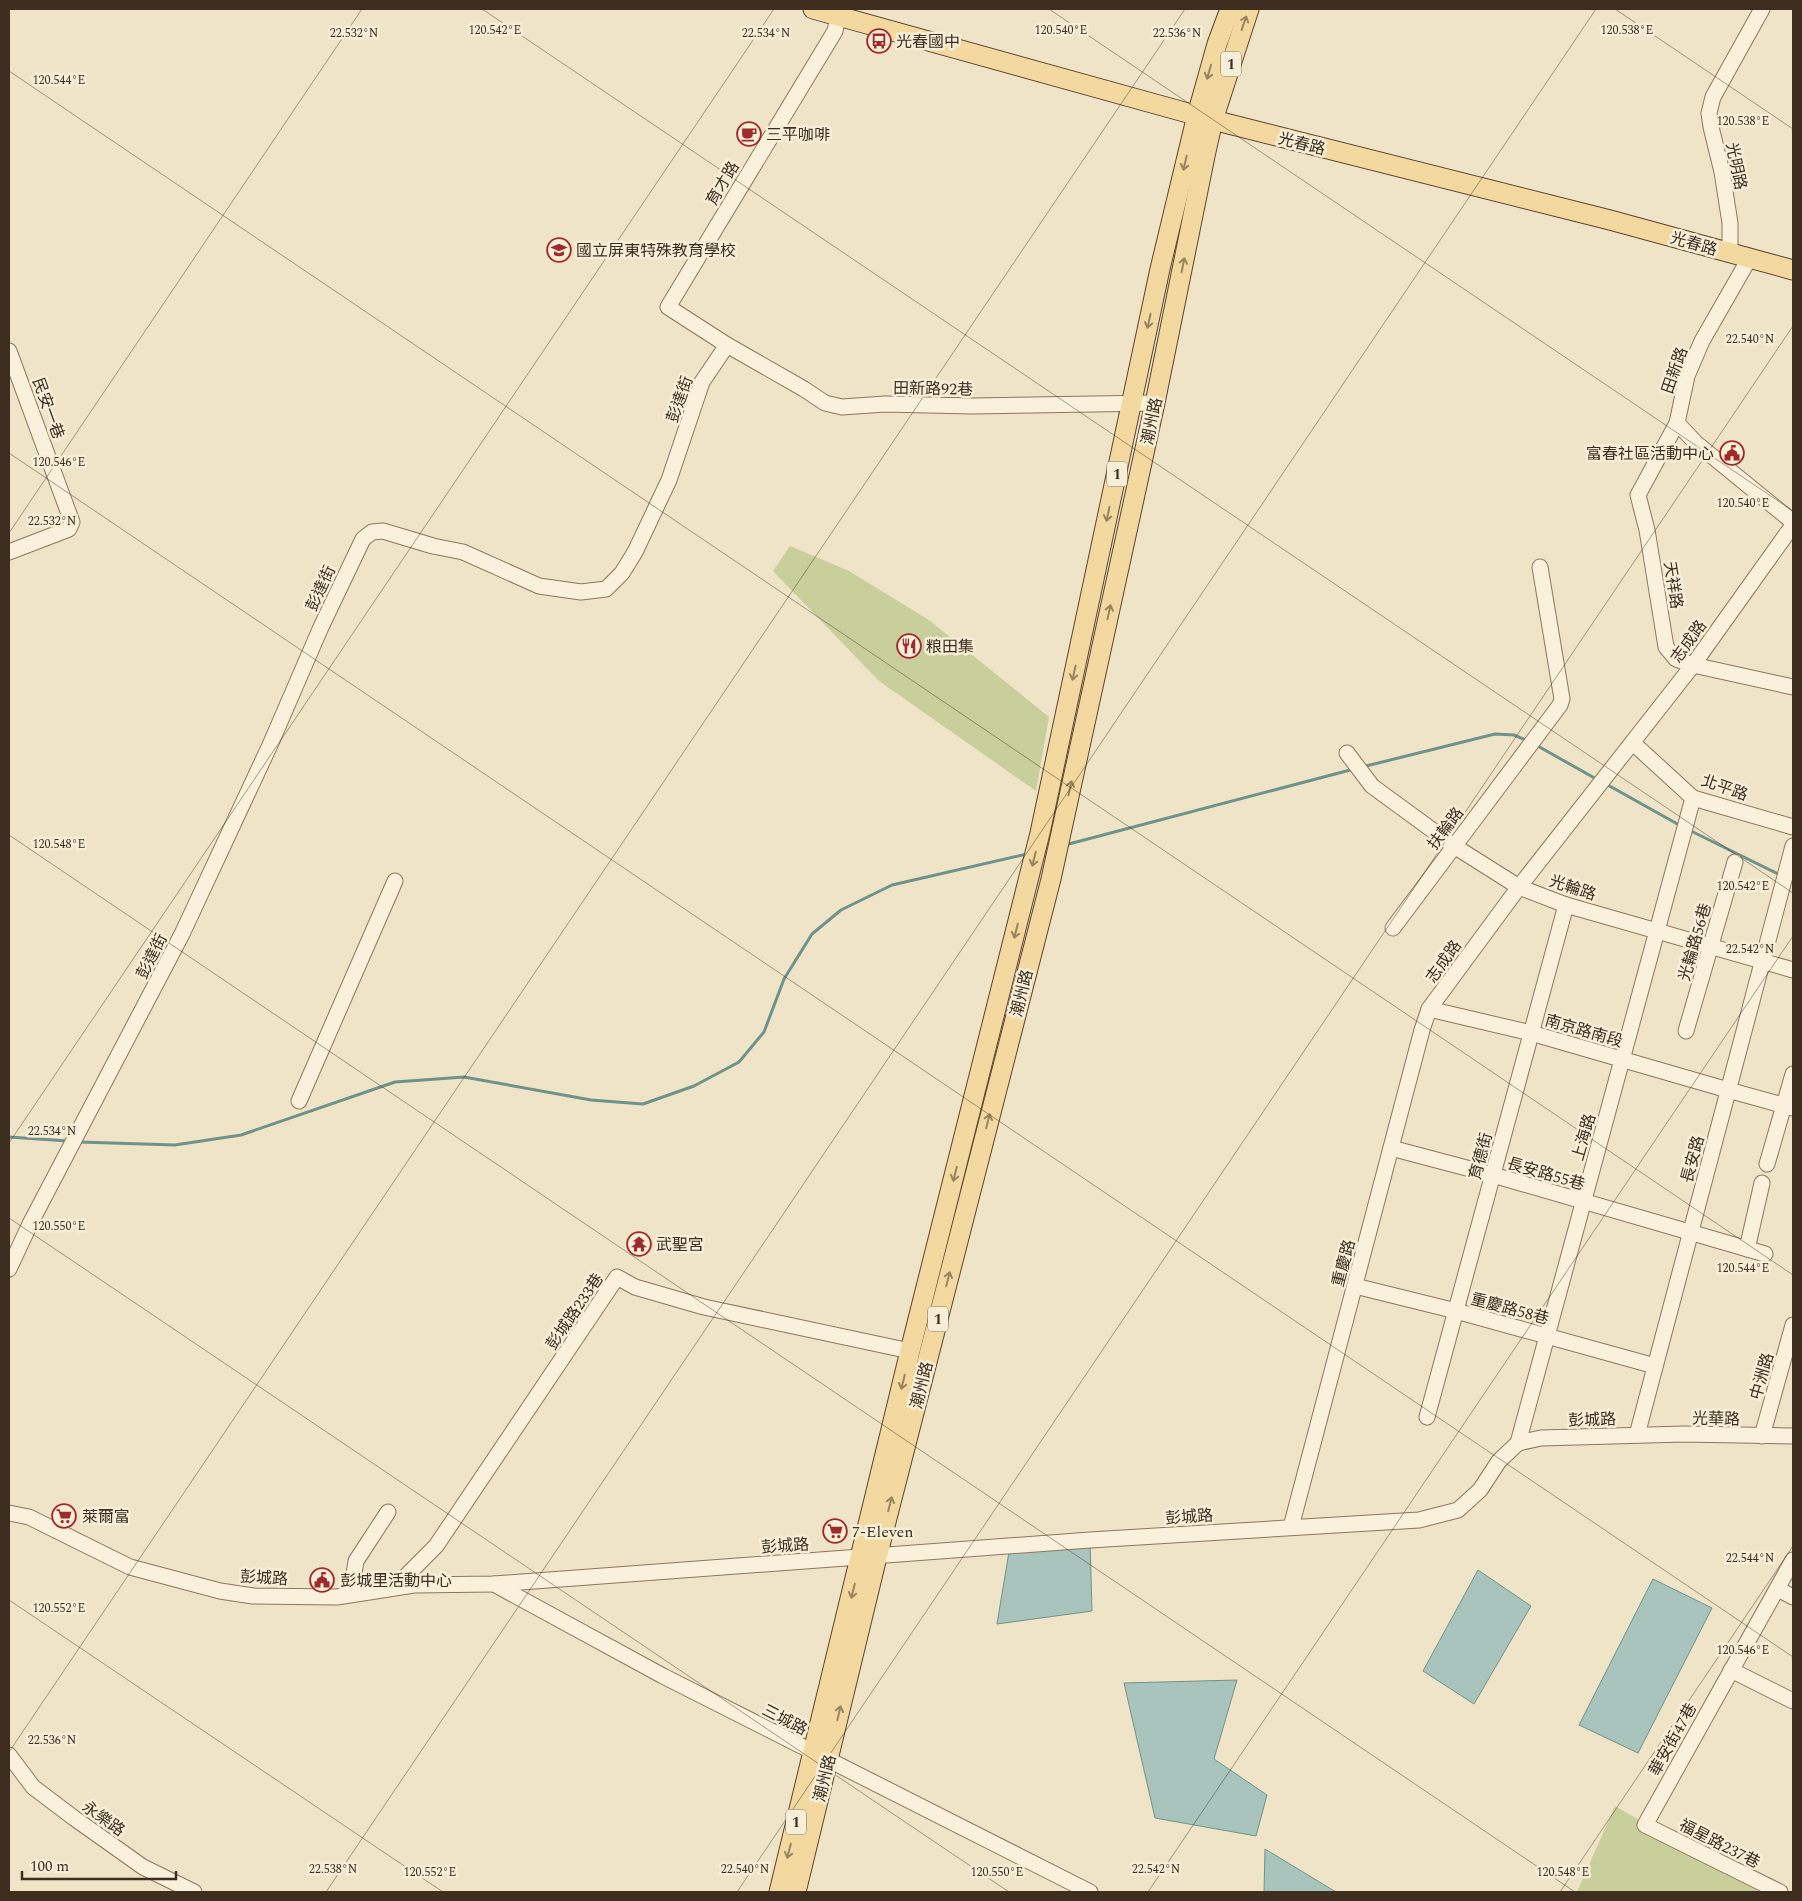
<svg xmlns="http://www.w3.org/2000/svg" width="1802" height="1901" viewBox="0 0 1802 1901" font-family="Spectral,'Noto Sans TC',serif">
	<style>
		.green { fill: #c9cf9b }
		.water { fill: #a9c4bc; stroke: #6f938a }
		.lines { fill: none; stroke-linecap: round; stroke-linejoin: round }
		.stream { stroke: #6f938a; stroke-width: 3 }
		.minor-casing { stroke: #8d765c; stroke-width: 17 }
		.major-casing { stroke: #5b4430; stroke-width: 21 }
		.minor { stroke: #faf1dc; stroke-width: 15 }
		.major { stroke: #f3d9a0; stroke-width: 19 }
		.oneway { stroke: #988460 }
		.ticks { fill: none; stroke: #3d2e20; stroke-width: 1; stroke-opacity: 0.45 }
		.labels { text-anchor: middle; stroke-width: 5; stroke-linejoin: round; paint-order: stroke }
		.shield { fill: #f7eed8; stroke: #756857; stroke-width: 1 }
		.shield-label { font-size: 15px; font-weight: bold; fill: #3d2e20 }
		.poi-label { font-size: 16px; fill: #3d2e20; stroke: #f7eed8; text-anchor: start }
		.street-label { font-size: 16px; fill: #3d2e20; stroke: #f7eed8 }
		.ticks-label { font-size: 12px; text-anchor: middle; fill: #3d2e20; stroke: #f7eed8; stroke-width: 5; stroke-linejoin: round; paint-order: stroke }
	</style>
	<rect width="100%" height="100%" fill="#f0e4c8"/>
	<g class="green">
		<path d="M790,546L849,571L929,620L1049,717L1036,791L879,681L773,571Z"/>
		<path d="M1615,1806L1761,1892H1577Z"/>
	</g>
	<g class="water">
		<path d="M1090,1540L1092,1611L997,1624L1010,1546Z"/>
		<path d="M1478,1570L1531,1606L1474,1704L1423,1671Z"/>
		<path d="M1653,1579L1712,1608L1638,1753L1579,1725Z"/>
		<path d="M1237,1680L1214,1759L1267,1795L1256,1836L1155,1818L1124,1683Z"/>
		<path d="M1265,1849L1336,1892H1264Z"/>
	</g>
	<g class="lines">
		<g class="stream">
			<path d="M1536,745L1598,780"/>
			<path d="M1362,767L1495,734L1514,735L1528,741"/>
			<path d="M1606,784L1681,826"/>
			<path d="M1689,830L1780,875"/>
			<path d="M1065,845L1354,769"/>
			<path d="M9,1137L68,1141"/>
			<path d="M79,1142L175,1145L241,1135L395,1082L464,1077L591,1100L643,1104L694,1086L739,1062L764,1032L784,979L812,934L841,910L892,885L1027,854"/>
		</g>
		<g class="minor-casing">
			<g id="minor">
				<path d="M838,16L835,31L668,307L727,345L804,389L825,403L842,407L885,404L972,406L1155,403"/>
				<path d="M1730,253V223L1722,172L1711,127L1709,113L1713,97L1762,9"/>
				<path d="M1749,259L1702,341L1687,376L1677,423L1638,495L1647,530L1666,647L1676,659L1693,665L1793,687"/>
				<path d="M9,351L72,522L69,529L9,552"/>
				<path d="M1677,423L1696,443L1793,522"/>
				<path d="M1633,743L1693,798L1793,827"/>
				<path d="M1347,753L1372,786L1454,846L1519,887L1566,905L1793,970"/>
				<path d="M1393,928L1560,705L1562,699L1540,567"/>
				<path d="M1429,1009L1531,1033L1728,1090L1793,1108"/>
				<path d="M1686,1031L1735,862"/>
				<path d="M299,1101L395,881"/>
				<path d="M1391,1148L1493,1175L1765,1254"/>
				<path d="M1767,1164L1793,1074"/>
				<path d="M1747,1249L1762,1183"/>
				<path d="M9,1269L30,1224L182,934L270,745L321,627L363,539L372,532L383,531L433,546L463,552L539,586L581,592L606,589L622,573L635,552L669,480L702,382L727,345"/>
				<path d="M1355,1286L1456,1311L1655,1366"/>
				<path d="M1427,1417L1566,905"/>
				<path d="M1637,1435L1793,846"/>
				<path d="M1762,1436L1793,1325"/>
				<path d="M1518,1443L1693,798"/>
				<path d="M9,1513L29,1517L130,1567L220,1591L253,1596L337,1597L414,1585L494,1584L1090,1540L1419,1520L1458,1510L1480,1490L1499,1461L1518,1443L1541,1438L1684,1434L1793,1436"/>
				<path d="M1291,1527L1422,1030L1429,1009L1519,887L1693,665L1793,525"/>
				<path d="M494,1584L663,1676L1090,1892"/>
				<path d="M405,1586L407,1575L436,1546L617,1277L635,1287L704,1307L910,1351"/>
				<path d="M1778,1589L1793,1597"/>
				<path d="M351,1594L356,1561L388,1512"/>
				<path d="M1731,1670L1793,1701"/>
				<path d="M9,1755L33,1787L74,1818L143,1867L194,1892"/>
				<path d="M1780,1892L1645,1825L1793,1560"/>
			</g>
		</g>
		<g class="major-casing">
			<g id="major">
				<path d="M813,9L1213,120L1610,220L1793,270"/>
				<path d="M779,1892L910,1351L1040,833L1160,269L1197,115L1217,44L1230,9"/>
				<path d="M796,1892L877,1557L1051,879L1155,403L1205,156L1213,120L1249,9"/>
			</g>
		</g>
		<use href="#minor" class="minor"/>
		<use href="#major" class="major"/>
	</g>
	<defs><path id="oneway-shaft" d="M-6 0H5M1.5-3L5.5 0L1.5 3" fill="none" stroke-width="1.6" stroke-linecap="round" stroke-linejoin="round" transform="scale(1.25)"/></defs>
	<g class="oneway">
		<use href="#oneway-shaft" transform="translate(1244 23) rotate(-71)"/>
		<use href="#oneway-shaft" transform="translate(1209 72) rotate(106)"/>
		<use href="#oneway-shaft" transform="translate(1185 163) rotate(103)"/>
		<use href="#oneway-shaft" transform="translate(1183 265) rotate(-79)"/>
		<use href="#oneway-shaft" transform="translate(1149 321) rotate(102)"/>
		<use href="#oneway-shaft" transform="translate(1108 514) rotate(102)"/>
		<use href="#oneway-shaft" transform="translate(1109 612) rotate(-78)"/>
		<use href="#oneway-shaft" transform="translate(1074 673) rotate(102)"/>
		<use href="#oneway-shaft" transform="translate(1070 788) rotate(-78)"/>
		<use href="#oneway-shaft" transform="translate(1034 859) rotate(104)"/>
		<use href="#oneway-shaft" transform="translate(1016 931) rotate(104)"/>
		<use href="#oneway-shaft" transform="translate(988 1121) rotate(-76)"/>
		<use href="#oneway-shaft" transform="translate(955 1174) rotate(104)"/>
		<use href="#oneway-shaft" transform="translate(948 1279) rotate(-76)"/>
		<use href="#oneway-shaft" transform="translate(903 1382) rotate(104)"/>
		<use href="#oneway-shaft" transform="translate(890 1504) rotate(-76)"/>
		<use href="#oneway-shaft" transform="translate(853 1591) rotate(104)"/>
		<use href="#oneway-shaft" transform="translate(839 1713) rotate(-77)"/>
		<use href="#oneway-shaft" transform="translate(789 1851) rotate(104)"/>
	</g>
	<path class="ticks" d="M482,9L1793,893M1049,9L1793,511M1615,9L1793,129M9,71L1793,1275M9,453L1793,1657M9,533L362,9M9,835L1575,1892M9,1143L774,9M9,1218L1009,1892M9,1600L443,1892M9,1752L1185,9M326,1892L1596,9M737,1892L1793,326M1148,1892L1793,936M1560,1892L1793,1546"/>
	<defs>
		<g id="bus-ring" transform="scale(1.25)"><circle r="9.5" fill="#f7eed8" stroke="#9e2a2b" stroke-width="1.5"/><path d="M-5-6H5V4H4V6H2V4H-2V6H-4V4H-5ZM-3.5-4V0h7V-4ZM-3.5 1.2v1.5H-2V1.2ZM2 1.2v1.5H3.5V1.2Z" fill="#9e2a2b"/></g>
		<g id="cafe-ring" transform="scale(1.25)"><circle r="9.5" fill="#f7eed8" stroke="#9e2a2b" stroke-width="1.5"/><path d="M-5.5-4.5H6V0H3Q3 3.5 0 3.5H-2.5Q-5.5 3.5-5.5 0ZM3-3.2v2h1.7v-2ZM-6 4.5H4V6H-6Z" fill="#9e2a2b"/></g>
		<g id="school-ring" transform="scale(1.25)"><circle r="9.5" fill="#f7eed8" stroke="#9e2a2b" stroke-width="1.5"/><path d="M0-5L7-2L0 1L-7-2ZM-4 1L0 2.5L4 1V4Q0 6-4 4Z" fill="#9e2a2b"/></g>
		<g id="civic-ring" transform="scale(1.25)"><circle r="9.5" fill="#f7eed8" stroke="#9e2a2b" stroke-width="1.5"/><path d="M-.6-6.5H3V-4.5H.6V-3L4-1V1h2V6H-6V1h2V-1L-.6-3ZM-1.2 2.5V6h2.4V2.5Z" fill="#9e2a2b"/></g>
		<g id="restaurant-ring" transform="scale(1.25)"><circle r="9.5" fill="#f7eed8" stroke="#9e2a2b" stroke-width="1.5"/><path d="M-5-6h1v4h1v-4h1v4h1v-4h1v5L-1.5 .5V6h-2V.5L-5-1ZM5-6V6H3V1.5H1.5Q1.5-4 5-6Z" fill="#9e2a2b"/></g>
		<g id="temple-ring" transform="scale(1.25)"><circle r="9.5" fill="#f7eed8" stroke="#9e2a2b" stroke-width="1.5"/><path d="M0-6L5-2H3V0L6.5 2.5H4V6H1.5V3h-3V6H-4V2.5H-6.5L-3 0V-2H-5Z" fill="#9e2a2b"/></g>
		<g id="supermarket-ring" transform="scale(1.25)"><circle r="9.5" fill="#f7eed8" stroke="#9e2a2b" stroke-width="1.5"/><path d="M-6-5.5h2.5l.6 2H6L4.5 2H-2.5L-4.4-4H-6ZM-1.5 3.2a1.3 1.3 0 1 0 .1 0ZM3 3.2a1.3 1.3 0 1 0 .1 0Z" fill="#9e2a2b"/></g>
	</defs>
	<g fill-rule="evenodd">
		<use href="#bus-ring" x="879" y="41"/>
		<use href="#cafe-ring" x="749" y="134"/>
		<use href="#school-ring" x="559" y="250"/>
		<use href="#civic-ring" x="1732" y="453"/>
		<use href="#restaurant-ring" x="909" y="646"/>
		<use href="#temple-ring" x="639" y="1244"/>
		<use href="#supermarket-ring" x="64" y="1516"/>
		<use href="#supermarket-ring" x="835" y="1531"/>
		<use href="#civic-ring" x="322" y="1580"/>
	</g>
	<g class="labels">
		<g class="shield">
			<rect x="1221" y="51.5" width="20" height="25" rx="4"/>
			<rect x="1107" y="461.5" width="20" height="25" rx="4"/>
			<rect x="928" y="1306.5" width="20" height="25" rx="4"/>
			<rect x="786" y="1809.5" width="20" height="25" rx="4"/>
		</g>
		<g class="shield-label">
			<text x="1231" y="69">1</text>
			<text x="1117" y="479">1</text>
			<text x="938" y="1324">1</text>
			<text x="796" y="1827">1</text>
		</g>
		<g class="poi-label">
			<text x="896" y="47">光春國中</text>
			<text x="766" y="140">三平咖啡</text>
			<text x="576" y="256">國立屏東特殊教育學校</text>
			<text x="1714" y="459" text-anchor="end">富春社區活動中心</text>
			<text x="926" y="652">粮田集</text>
			<text x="656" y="1250">武聖宮</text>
			<text x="82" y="1522">萊爾富</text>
			<text x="852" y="1537">7-Eleven</text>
			<text x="340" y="1586">彭城里活動中心</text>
		</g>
		<g class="street-label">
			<text transform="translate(1302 143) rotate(14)" y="6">光春路</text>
			<text transform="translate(1737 166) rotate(78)" y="6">光明路</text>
			<text transform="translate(722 183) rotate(-59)" y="6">育才路</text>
			<text transform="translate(1694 243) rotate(16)" y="6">光春路</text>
			<text transform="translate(1674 370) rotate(-71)" y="6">田新路</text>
			<text transform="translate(933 388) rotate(1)" y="6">田新路92巷</text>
			<text transform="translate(679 399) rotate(-70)" y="6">彭達街</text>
			<text transform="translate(49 408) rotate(70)" y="6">民安一巷</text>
			<text transform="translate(1151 421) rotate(-78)" y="6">潮州路</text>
			<text transform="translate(1674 585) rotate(81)" y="6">天祥路</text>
			<text transform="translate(320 588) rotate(-65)" y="6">彭達街</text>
			<text transform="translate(1688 641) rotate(-54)" y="6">志成路</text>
			<text transform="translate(1725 787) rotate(19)" y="6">北平路</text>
			<text transform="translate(1445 828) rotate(-53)" y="6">扶輪路</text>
			<text transform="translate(1573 887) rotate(18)" y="6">光輪路</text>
			<text transform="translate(1694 942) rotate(-74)" y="6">光輪路56巷</text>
			<text transform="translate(151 956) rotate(-63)" y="6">彭達街</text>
			<text transform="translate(1443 961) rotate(-54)" y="6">志成路</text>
			<text transform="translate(1021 993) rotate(-76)" y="6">潮州路</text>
			<text transform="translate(1584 1030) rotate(16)" y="6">南京路南段</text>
			<text transform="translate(1583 1137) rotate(-74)" y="6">上海路</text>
			<text transform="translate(1480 1156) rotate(-75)" y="6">育德街</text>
			<text transform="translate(1692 1159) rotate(-75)" y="6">長安路</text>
			<text transform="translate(1546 1173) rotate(16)" y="6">長安路55巷</text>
			<text transform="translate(1343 1263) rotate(-75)" y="6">重慶路</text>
			<text transform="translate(1510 1308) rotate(15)" y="6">重慶路58巷</text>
			<text transform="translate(574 1311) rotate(-56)" y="6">彭城路233巷</text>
			<text transform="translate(1761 1376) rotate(-74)" y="6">中洲路</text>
			<text transform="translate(921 1385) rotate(-76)" y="6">潮州路</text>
			<text transform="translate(1716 1418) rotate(1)" y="6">光華路</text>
			<text transform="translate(1592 1419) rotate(-2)" y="6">彭城路</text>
			<text transform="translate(1189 1516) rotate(-4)" y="6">彭城路</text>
			<text transform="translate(785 1545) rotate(-4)" y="6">彭城路</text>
			<text transform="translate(264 1577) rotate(3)" y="6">彭城路</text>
			<text transform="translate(785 1719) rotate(27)" y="6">三城路</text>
			<text transform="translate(1672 1739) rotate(-61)" y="6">華安街47巷</text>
			<text transform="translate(824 1778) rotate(-76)" y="6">潮州路</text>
			<text transform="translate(104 1818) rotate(35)" y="6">永樂路</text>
			<text transform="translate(1720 1843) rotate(27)" y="6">福星路237巷</text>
		</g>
	</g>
	<g class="ticks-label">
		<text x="495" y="34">120.542°E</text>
		<text x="1061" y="34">120.540°E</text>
		<text x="1627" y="34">120.538°E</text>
		<text x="354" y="37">22.532°N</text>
		<text x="766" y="37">22.534°N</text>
		<text x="1177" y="37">22.536°N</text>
		<text x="59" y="84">120.544°E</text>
		<text x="1743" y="125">120.538°E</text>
		<text x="1750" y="343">22.540°N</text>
		<text x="59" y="466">120.546°E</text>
		<text x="1743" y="507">120.540°E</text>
		<text x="52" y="525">22.532°N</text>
		<text x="59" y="848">120.548°E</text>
		<text x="1743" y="890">120.542°E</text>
		<text x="1750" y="953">22.542°N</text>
		<text x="52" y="1135">22.534°N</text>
		<text x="59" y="1230">120.550°E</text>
		<text x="1743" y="1272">120.544°E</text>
		<text x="1750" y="1562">22.544°N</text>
		<text x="59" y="1612">120.552°E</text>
		<text x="1743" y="1654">120.546°E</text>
		<text x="52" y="1744">22.536°N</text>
		<text x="333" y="1873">22.538°N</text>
		<text x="745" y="1873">22.540°N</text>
		<text x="1156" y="1873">22.542°N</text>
		<text x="430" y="1876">120.552°E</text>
		<text x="997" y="1876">120.550°E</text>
		<text x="1563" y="1876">120.548°E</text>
	</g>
	<rect width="1802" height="1901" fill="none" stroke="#3d2e20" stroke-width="20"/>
	<path d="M22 1871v8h154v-8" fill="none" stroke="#3d2e20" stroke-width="2.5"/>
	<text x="30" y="1871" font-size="15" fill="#3d2e20" stroke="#f7eed8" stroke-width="4" paint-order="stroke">100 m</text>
</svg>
